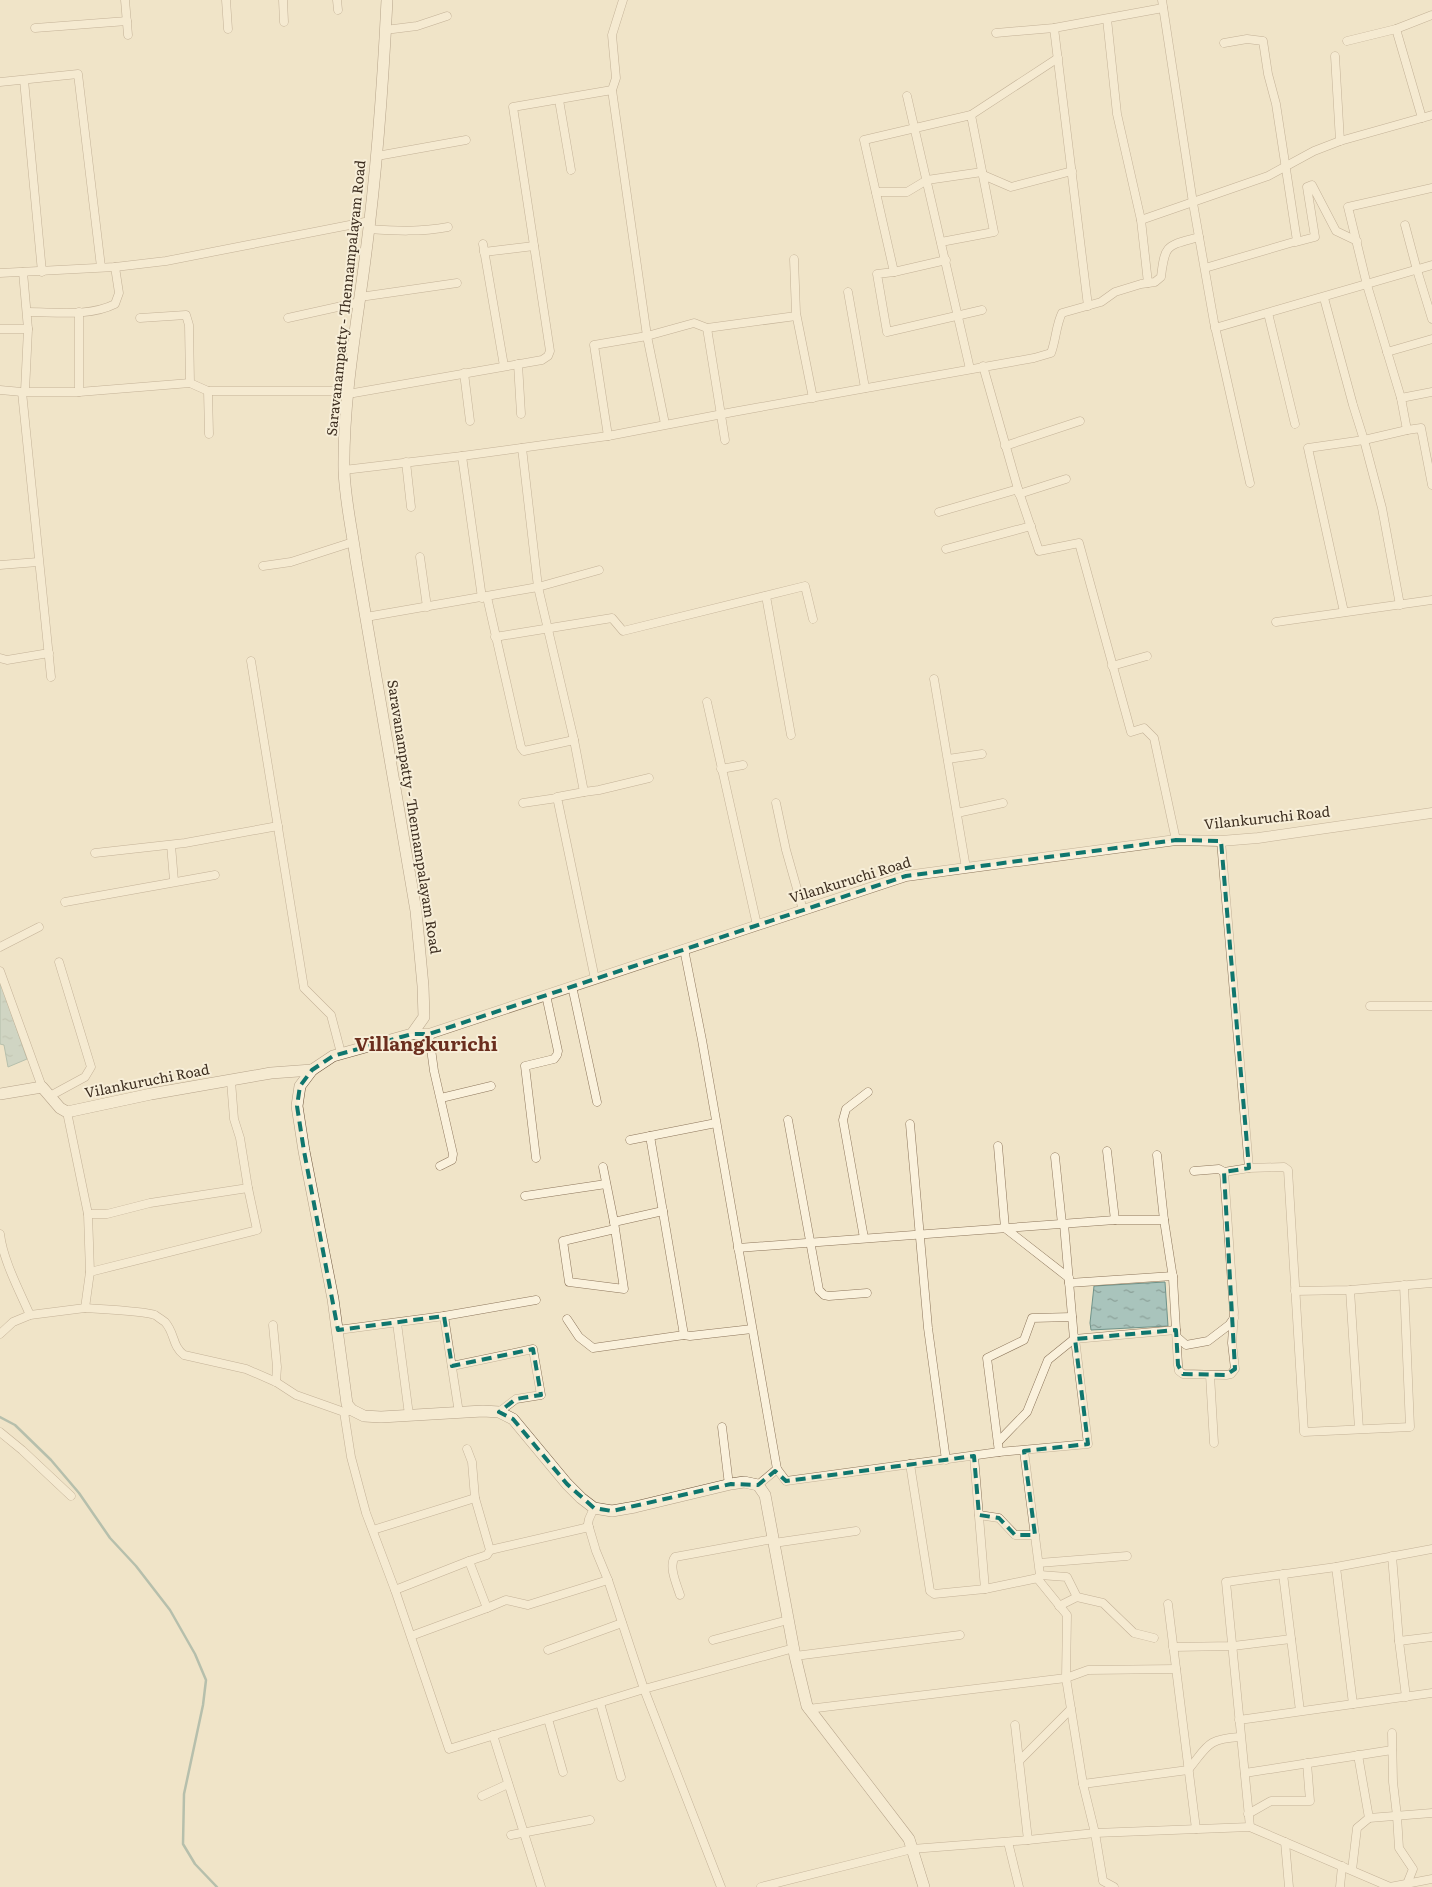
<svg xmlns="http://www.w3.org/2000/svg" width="1432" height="1887" viewBox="0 0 1432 1887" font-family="Literata,serif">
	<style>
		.water { fill: url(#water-ripples); stroke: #6f938a }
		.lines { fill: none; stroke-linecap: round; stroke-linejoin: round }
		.stream { stroke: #6f938a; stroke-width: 2.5 }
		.minor-casing { stroke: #8d765c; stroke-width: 9 }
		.tertiary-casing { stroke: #8d765c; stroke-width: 11 }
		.secondary-casing { stroke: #6f573f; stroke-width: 12 }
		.minor { stroke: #faf1dc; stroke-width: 8 }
		.tertiary { stroke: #faf1dc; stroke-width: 10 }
		.secondary { stroke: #faf1dc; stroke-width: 11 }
		.marked { fill: none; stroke: #0f766e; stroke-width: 4; stroke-dasharray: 10 6; stroke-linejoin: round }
		.labels { text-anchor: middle; stroke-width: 4; stroke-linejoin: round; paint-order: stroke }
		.street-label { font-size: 14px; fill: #3d2e20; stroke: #f7eed8 }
		.district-label { font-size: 19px; font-weight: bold; fill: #6b2e1e; stroke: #f7eed8 }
	</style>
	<defs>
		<pattern id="water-ripples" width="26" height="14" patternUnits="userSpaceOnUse" patternTransform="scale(1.25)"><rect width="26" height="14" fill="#a9c4bc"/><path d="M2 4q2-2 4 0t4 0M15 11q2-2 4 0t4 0" fill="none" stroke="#8ba098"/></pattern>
	</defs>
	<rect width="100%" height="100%" fill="#f0e4c8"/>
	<g class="water">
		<path d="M0,980L27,1059L8,1067L4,1045L0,1044Z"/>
		<path d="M1165,1282L1168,1326L1091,1330L1090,1323L1094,1286Z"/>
	</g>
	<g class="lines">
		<path class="stream" d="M0,1417L15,1425L51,1460L79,1493L110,1538L136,1566L170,1610L195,1654L206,1680L203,1705L184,1794L183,1844L195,1864L217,1887"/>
		<g class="minor-casing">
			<g id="minor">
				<path d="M125,0L128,35"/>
				<path d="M226,0L228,29"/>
				<path d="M283,0L284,22"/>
				<path d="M337,0L338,10"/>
				<path d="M1162,0L1193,203L1214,322L1250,483"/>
				<path d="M1107,19L1117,114L1141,220L1148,283"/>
				<path d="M35,28L127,21"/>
				<path d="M1054,28L1088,306"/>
				<path d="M385,30L417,26L447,16"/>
				<path d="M996,33L1054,28L1163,8"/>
				<path d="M1347,41L1396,29"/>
				<path d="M1335,56L1340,141"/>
				<path d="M24,80L42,272"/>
				<path d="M0,82L78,74L101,267"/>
				<path d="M612,90L616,78L612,35L623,0"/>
				<path d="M907,96L970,369"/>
				<path d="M559,100L571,170"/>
				<path d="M971,115L1058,58"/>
				<path d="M1422,118L1396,29L1432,15"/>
				<path d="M377,156L466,140"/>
				<path d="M983,175L1011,187L1072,171"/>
				<path d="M1432,188L1348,207L1367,285L1401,398L1407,430L1421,428L1432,485"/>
				<path d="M876,192H907L927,180L982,172"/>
				<path d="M1141,220L1268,176L1314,151L1340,141L1432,115"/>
				<path d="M1405,225L1417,270L1432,319"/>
				<path d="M369,229C396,231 421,232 448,227"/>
				<path d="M941,242L994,232L971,115L864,140L894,272L877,274L887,332L982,310"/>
				<path d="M1296,242L1315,237L1307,187L1312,185L1336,231L1357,241"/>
				<path d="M483,244L504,366"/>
				<path d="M484,252L534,246"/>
				<path d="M794,259L796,313L813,398"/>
				<path d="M1205,268L1297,241L1276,104L1268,74L1263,41L1247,39L1224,43"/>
				<path d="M23,272L28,329L25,391"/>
				<path d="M894,272L946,260"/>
				<path d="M0,273L115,267L166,261L370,221"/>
				<path d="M848,292L865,388"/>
				<path d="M360,297L457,283"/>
				<path d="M1324,298L1353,405L1364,440L1308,448L1344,612"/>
				<path d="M27,312C56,312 89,317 115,304L119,293L115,267"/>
				<path d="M79,312V392"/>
				<path d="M1268,313L1295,424"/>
				<path d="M140,318L186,315L189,325L190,383"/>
				<path d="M288,318L360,302"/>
				<path d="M707,328L725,440"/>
				<path d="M1215,328L1432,265"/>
				<path d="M0,329H28"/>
				<path d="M1387,352L1432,339"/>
				<path d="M518,364L521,414"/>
				<path d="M983,366L1018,489L1039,551L1079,543L1131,732L1144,728L1154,738L1176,840"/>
				<path d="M464,373L470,421"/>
				<path d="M0,390L22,392H79L190,383L208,391H348"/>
				<path d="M208,391L209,434"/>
				<path d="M22,392L51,677"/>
				<path d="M348,394L542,360L548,356L550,351L513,107L612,90L647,336L665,424"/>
				<path d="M1401,398L1432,392"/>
				<path d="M608,436L594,345L647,336L694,323L707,328L796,316"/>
				<path d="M1005,446L1080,421"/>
				<path d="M522,448L538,587L599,570"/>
				<path d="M462,456L482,598"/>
				<path d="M406,462L411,507"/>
				<path d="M344,470L462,456L608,436L733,412L1034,358L1051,353C1056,340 1056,325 1062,313L1101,302L1115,292L1141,284L1155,282L1161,277C1165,243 1167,246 1199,237"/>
				<path d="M1019,494L1066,479"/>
				<path d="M939,512L1018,489"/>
				<path d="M946,549L1031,526"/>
				<path d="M420,557L427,607"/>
				<path d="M0,565L38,562"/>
				<path d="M263,566L291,562L353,542"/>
				<path d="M766,596L791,735"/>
				<path d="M1400,605L1382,508L1364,440L1407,430"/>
				<path d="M366,617L538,587L574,740L524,751L521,747L487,597"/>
				<path d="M1276,622L1432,600"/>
				<path d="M495,637L612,618L623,631L805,586L813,619"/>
				<path d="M0,658L7,660L49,653"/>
				<path d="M251,661L304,988L331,1015L341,1053"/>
				<path d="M1112,666L1147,656"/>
				<path d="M934,679L966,868"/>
				<path d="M707,702L757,925"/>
				<path d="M574,740L584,792L557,797L595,979"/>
				<path d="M948,759L982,754"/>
				<path d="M721,769L743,765"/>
				<path d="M584,792L599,790L649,778"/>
				<path d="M523,803L557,798"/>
				<path d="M776,803L786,850L803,910"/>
				<path d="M957,813L1003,803"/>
				<path d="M1221,841L1249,1168"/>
				<path d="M171,845L174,881"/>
				<path d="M95,853L185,843L278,826"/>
				<path d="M65,902L215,875"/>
				<path d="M0,947L39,927"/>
				<path d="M684,949L702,1040L777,1469L758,1485"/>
				<path d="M0,971L42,1087"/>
				<path d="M572,986L597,1102"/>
				<path d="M1370,1006H1432"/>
				<path d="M429,1034L434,1071L453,1154L452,1160L440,1166"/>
				<path d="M50,1096L85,1077L91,1067L59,962"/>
				<path d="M441,1098L491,1086"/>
				<path d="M788,1120L819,1290L824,1295L829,1296L867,1293"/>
				<path d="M910,1124L928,1328L946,1460"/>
				<path d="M650,1136L684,1335L690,1336L752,1329"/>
				<path d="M630,1140L716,1123"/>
				<path d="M998,1146L1005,1228L1069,1278"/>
				<path d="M1107,1151L1115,1220"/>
				<path d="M1157,1155L1164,1220L1173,1278L1178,1365L1179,1371L1183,1374L1226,1375L1231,1374L1235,1369L1232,1343L1234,1312L1224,1172"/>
				<path d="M1055,1157L1062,1224"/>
				<path d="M536,1158L525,1066L554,1059L557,1055L558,1051L546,995"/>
				<path d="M603,1167L614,1222"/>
				<path d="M1194,1171L1219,1169L1224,1172L1249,1168L1284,1167L1288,1170L1304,1432L1410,1427L1404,1285"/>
				<path d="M525,1196L606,1184"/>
				<path d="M88,1214H107L150,1203L248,1188"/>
				<path d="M1064,1224L1074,1339L1176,1330"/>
				<path d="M615,1229L563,1241L569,1282L624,1289L614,1222L663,1211"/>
				<path d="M0,1234C3,1260 19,1290 30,1315"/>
				<path d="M864,1238L843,1120L846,1109L868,1092"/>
				<path d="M738,1248L1115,1220H1164"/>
				<path d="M90,1272L257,1230L248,1188L240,1138L234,1119L231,1081"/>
				<path d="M1069,1283L1173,1276"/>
				<path d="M1350,1290L1359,1429"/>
				<path d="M1295,1291L1350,1290L1432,1283"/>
				<path d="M85,1308C98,1309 146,1311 155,1315C158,1317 162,1320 165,1322C175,1333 172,1346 184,1355L246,1369L276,1382L296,1395L344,1412L349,1411"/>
				<path d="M444,1316L459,1413"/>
				<path d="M567,1319L579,1337L593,1348L684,1335"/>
				<path d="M397,1323L409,1415"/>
				<path d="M273,1325L277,1367L276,1382"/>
				<path d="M338,1330L444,1316L536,1300"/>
				<path d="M0,1334L13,1322L30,1315L85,1308L90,1272L88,1214L67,1112"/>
				<path d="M1177,1337L1186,1345L1208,1341L1229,1325L1234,1318"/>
				<path d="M452,1366L533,1349L541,1395L516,1399L499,1412"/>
				<path d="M1210,1375L1214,1443"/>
				<path d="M344,1412L351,1457L366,1513L395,1590L449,1749L644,1689L794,1648"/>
				<path d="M722,1427L729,1485"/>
				<path d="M0,1432L22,1450L71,1496"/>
				<path d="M998,1442L1027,1412L1048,1360L1074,1339"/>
				<path d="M467,1449L472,1462L475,1498L490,1550L487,1555L469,1561L487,1608L506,1600L528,1605L608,1580"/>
				<path d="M999,1452L987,1358L1024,1340L1032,1318L1072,1317"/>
				<path d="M974,1456L985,1589"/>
				<path d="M910,1464L930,1591L934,1594L985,1589L1038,1578L1040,1575L1024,1451"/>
				<path d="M777,1469L786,1481L999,1452L1088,1444L1075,1339"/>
				<path d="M594,1508L589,1519L588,1524L596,1551L608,1580L644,1689L721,1887"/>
				<path d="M979,1515L999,1518L1015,1535H1035"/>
				<path d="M373,1530L475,1498"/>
				<path d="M774,1543L856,1531"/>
				<path d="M490,1550L589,1527"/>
				<path d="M1392,1556L1399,1641L1406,1697"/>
				<path d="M1039,1563L1127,1556"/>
				<path d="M1336,1567L1353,1704"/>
				<path d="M1283,1574L1300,1711"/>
				<path d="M1040,1575L1067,1577L1077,1597L1103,1603L1134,1633L1154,1638"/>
				<path d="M1037,1578L1067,1615L1066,1678L1083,1784L1095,1833L1103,1881L1114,1887"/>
				<path d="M395,1590L469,1561"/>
				<path d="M680,1595C677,1585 668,1566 675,1557L773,1539"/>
				<path d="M1168,1604L1196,1829"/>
				<path d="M1059,1606L1077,1597"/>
				<path d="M411,1636L487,1608"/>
				<path d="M713,1640L788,1620"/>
				<path d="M1399,1641L1432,1637"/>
				<path d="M1173,1647L1233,1646L1291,1639"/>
				<path d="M548,1650L622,1623"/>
				<path d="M795,1656L960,1635"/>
				<path d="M600,1703L621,1777"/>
				<path d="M808,1709L1066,1678L1088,1670L1176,1669"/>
				<path d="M548,1719L563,1772"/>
				<path d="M1239,1720L1432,1693"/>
				<path d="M1015,1725L1028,1840"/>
				<path d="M1392,1733L1393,1782L1397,1816L1399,1848L1413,1869L1407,1884"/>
				<path d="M493,1735L541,1887"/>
				<path d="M1019,1761L1071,1709"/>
				<path d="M1245,1773L1392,1750"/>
				<path d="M1083,1784L1188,1770C1208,1746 1206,1739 1240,1737"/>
				<path d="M482,1796L508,1784"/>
				<path d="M1248,1814L1271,1801H1310L1307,1763"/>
				<path d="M1369,1818L1432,1813"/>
				<path d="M1250,1827L1226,1582L1336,1567L1432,1549"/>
				<path d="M511,1835L590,1820"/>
				<path d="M1008,1842L1019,1887"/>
				<path d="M1285,1842L1289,1887"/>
				<path d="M1352,1870L1357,1828L1369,1818L1358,1755"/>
				<path d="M761,1887L912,1849L1028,1840L1095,1833L1250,1827L1390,1887"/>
				<path d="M1340,1887L1342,1866"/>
				<path d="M1390,1887L1432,1879"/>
			</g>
		</g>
		<g class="tertiary-casing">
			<path id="tertiary" d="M412,1034H429L906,876L1176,840L1221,841L1258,838L1432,813"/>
		</g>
		<g class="secondary-casing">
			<g id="secondary">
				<path d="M387,0C383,84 377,168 366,252C357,324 343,397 344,470C345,500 352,530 356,560L416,911L423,986L424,1017L412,1034L333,1056L312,1070L300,1086L297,1106L304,1151L333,1299L347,1404L352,1410L364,1416L381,1417L483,1411L499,1412L513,1419L567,1484L581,1498L594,1508L612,1511L635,1507L731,1484L744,1482L758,1485L765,1495L795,1656L807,1706L909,1839L924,1887"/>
				<path d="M0,1094L42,1087L60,1108L67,1112L151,1094L271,1073L312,1070"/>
			</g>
		</g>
		<use href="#minor" class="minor"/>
		<use href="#tertiary" class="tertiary"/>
		<use href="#secondary" class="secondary"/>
	</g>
	<path d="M0 0H1432V1887H0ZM1176,840L1221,841L1249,1168L1224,1172L1235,1369L1226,1375L1183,1374L1178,1365L1176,1330L1075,1339L1088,1444L1024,1451L1035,1535H1015L999,1518L979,1515L974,1456L786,1481L775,1471L758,1485L731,1484L612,1511L594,1508L567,1484L513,1419L499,1412L516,1399L541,1395L533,1349L452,1366L444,1316L338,1330L304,1151L297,1106L300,1086L312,1070L333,1056L412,1034H429L906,876Z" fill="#f0e4c8" fill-opacity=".55" fill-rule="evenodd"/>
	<path class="marked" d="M1176,840L1221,841L1249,1168L1224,1172L1235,1369L1226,1375L1183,1374L1178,1365L1176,1330L1075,1339L1088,1444L1024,1451L1035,1535H1015L999,1518L979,1515L974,1456L786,1481L775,1471L758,1485L731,1484L612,1511L594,1508L567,1484L513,1419L499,1412L516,1399L541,1395L533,1349L452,1366L444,1316L338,1330L304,1151L297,1106L300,1086L312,1070L333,1056L412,1034H429L906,876Z"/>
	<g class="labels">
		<g class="street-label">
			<text transform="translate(346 298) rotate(-84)" y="5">Saravanampatty - Thennampalayam Road</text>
			<text transform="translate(414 817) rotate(81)" y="5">Saravanampatty - Thennampalayam Road</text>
			<text transform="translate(1267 818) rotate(-6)" y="5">Vilankuruchi Road</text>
			<text transform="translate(850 880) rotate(-17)" y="5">Vilankuruchi Road</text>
			<text transform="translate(147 1081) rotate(-11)" y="5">Vilankuruchi Road</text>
		</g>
		<g class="district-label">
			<text x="426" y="1051">Villangkurichi</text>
		</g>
	</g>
</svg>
